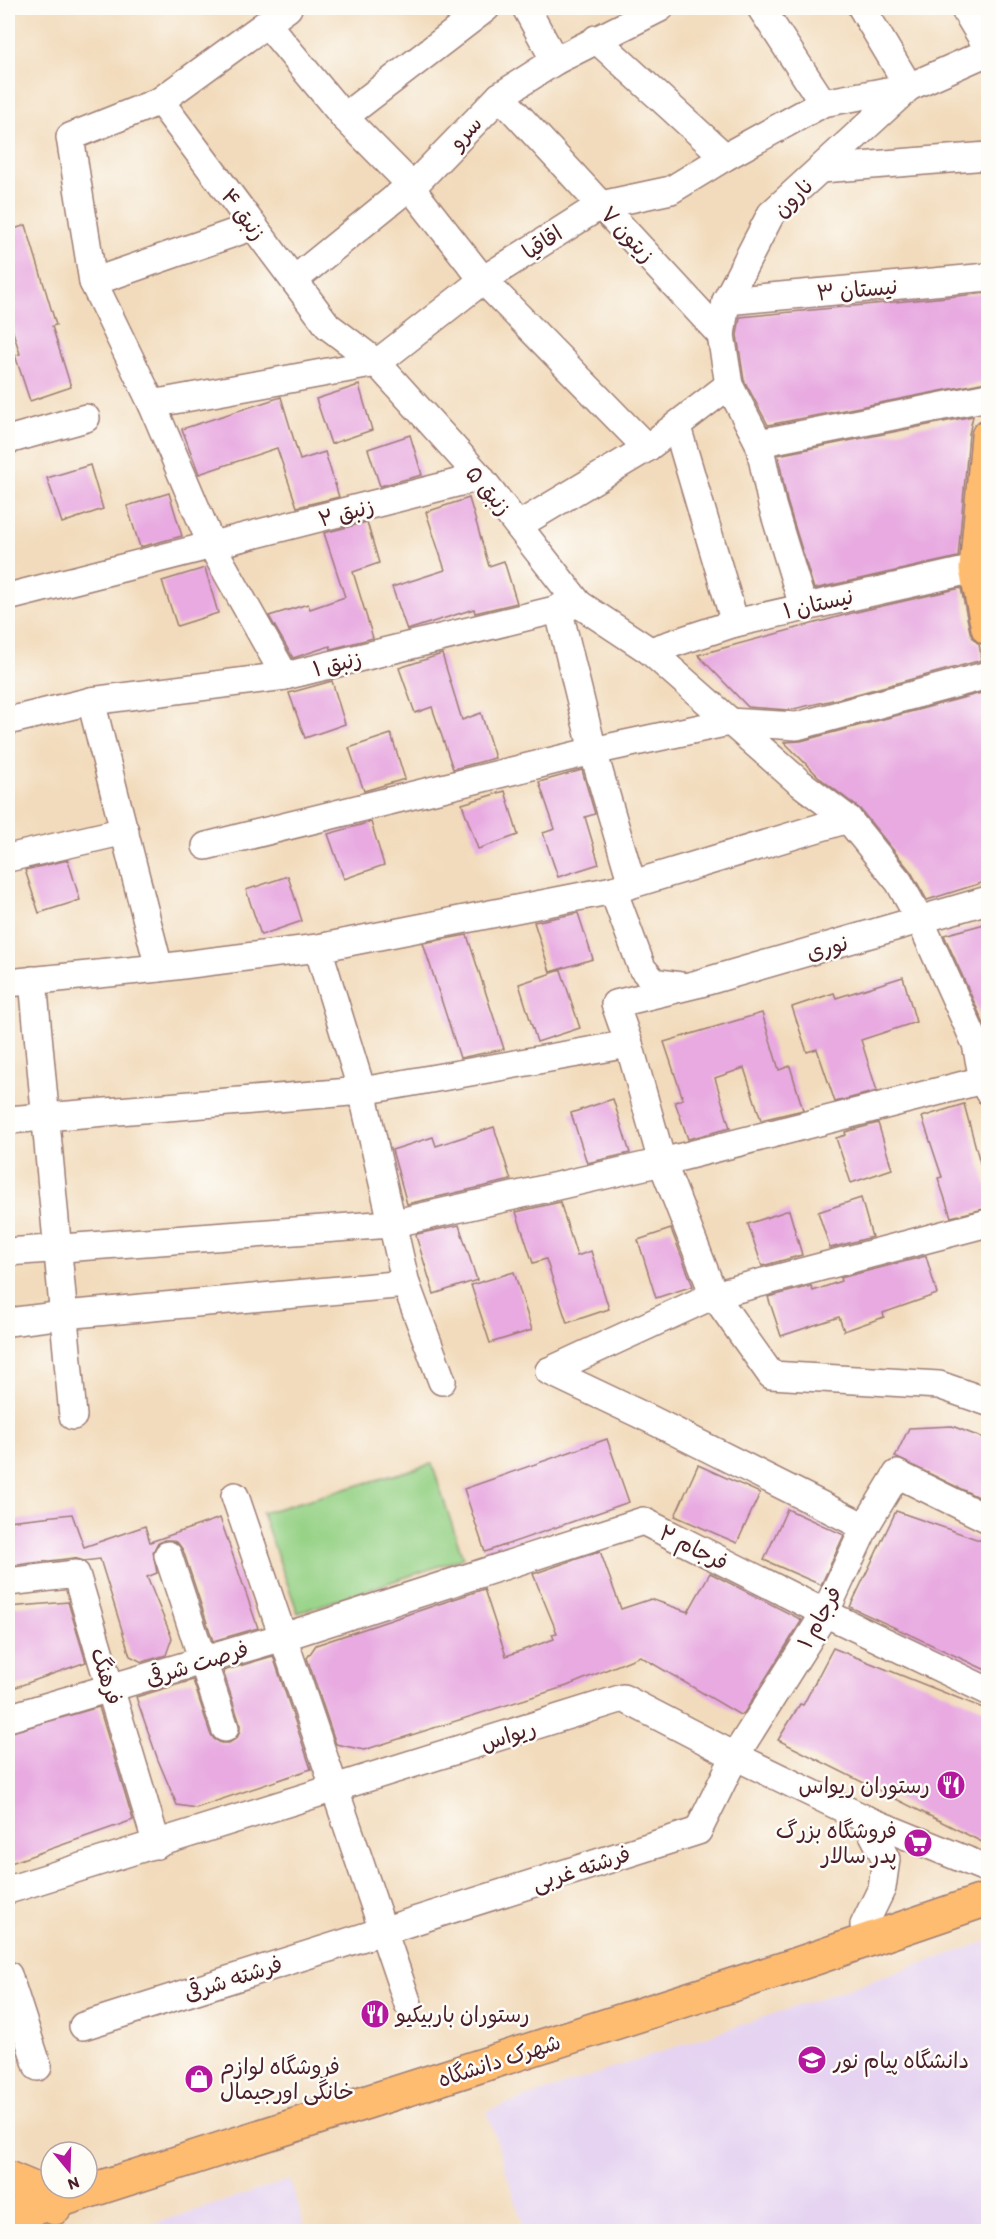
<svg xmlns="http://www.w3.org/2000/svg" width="996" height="2239" viewBox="0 0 996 2239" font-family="Itim,'Playpen Sans Arabic',sans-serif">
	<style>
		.built { fill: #e5d3f1 }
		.green { fill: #96d286; stroke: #707858; stroke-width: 1.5 }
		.building { fill: #e8aae1 }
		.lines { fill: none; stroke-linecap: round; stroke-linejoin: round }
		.minor-casing { stroke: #9e7d74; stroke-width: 30 }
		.major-casing { stroke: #9e7d74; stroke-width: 36 }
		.minor { stroke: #fff; stroke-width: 27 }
		.major { stroke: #febc71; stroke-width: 33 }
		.labels { text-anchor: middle; stroke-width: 5; stroke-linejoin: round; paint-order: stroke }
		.street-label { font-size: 22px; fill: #4a1f2b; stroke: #fdfcf7 }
		.poi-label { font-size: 22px; fill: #4a1f2b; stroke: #fdfcf7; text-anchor: start }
	</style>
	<rect width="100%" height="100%" fill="#fdfcf7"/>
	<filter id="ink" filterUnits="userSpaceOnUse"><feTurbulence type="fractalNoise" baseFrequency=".0167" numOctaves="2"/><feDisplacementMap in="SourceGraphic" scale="12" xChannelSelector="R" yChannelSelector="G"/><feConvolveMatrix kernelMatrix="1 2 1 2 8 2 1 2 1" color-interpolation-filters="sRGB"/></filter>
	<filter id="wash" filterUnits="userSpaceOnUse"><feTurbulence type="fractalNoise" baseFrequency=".008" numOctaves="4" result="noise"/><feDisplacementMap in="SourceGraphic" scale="24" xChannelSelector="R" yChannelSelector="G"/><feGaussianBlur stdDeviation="1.35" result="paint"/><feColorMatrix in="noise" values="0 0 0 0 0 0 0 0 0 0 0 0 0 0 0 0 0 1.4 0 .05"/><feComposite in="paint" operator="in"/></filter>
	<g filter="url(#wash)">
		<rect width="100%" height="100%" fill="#f2dbbc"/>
		<g class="built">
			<path d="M988,1941V2231H525L487,2111Z"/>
			<path d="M290,2180L306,2231H130Z"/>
		</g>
		<path class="green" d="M432,1464L463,1558L298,1613L262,1513Z"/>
		<g id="blocks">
			<g class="building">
				<path d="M26,225L56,325L52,326L71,387L30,401L15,355L20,354L8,316V231Z"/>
				<path d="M988,293V367L986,382L768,425L744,380L737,335L740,317Z"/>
				<path d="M359,385L372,430L331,444L316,399Z"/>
				<path d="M281,397L300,460L325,452L339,497L297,507L277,448L199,474L182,429Z"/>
				<path d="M973,416L969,434L958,557L814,589L787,501L778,455Z"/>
				<path d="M410,435L422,475L380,486L368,449Z"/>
				<path d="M90,465L103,509L62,523L47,478Z"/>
				<path d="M169,493L182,536L140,547L127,506Z"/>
				<path d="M469,498L489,566L504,561L517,603L475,613L474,609L407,630L392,587L445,570L426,512Z"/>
				<path d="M367,522L379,563L353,572L373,638L331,649L330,646L293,658L269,616L308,604L310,609L345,597L324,533Z"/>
				<path d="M205,568L218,613L177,626L162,581Z"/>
				<path d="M961,588L970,632L974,640L979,644L982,660L842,698L789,710L748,707L698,655L852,613Z"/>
				<path d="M442,654L462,720L481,713L495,758L453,769L432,707L415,713L399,668Z"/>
				<path d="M332,681L345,724L305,738L289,693Z"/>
				<path d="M985,692L988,701V881L927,900L911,872L860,809L821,779L784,742L801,741Z"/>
				<path d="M391,734L405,779L364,791L349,748Z"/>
				<path d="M582,770L595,814L585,817L599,864L558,877L543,833L555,829L539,782Z"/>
				<path d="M505,791L518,835L478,849L462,804Z"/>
				<path d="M371,822L384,865L344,879L328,834Z"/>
				<path d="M68,860L80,900L39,913L25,870Z"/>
				<path d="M288,876L302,921L261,935L246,890Z"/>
				<path d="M578,913L593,959L550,972L534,922Z"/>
				<path d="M988,923V1033L944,935Z"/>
				<path d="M467,935L504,1049L460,1058L423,943Z"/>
				<path d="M561,970L580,1028L537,1042L519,984Z"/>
				<path d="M903,977L916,1022L861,1040L877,1091L835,1102L817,1049L807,1052L792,1007L834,993L836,998Z"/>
				<path d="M762,1013L779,1070L790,1066L803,1110L761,1120L744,1068L715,1078L730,1128L688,1139L675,1102L683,1099L664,1042Z"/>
				<path d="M613,1099L630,1153L587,1163L571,1113Z"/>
				<path d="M964,1104L988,1192V1208L951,1217L938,1178L942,1177L922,1117Z"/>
				<path d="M878,1123L892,1169L851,1183L836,1138L846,1135L845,1132Z"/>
				<path d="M494,1127L511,1180L407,1204L392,1150L433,1137L436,1146Z"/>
				<path d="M861,1198L872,1237L830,1248L818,1212Z"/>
				<path d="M560,1202L577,1256L591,1251L609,1309L567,1323L546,1259L533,1263L516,1212Z"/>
				<path d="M789,1210L802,1255L762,1266L748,1224Z"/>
				<path d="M459,1225L477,1280L434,1294L416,1236L417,1234Z"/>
				<path d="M671,1229L693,1286L656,1298L638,1240Z"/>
				<path d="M926,1256L937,1294L883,1313L884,1317L844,1331L839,1317L781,1336L768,1297L811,1286L813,1291L841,1281L840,1278Z"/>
				<path d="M514,1272L532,1330L490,1343L471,1285Z"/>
				<path d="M952,1426L988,1440V1502L895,1457L909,1428Z"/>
				<path d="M607,1439L629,1502L485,1552L464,1489Z"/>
				<path d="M698,1465L760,1493L737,1543L675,1516Z"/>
				<path d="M787,1509L844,1535L821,1585L764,1560Z"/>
				<path d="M896,1511L988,1543V1671L850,1607Z"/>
				<path d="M72,1514L84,1547L145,1526L150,1542L220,1518L258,1628L213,1641L183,1550L178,1543L171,1540H164L157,1544L153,1552L157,1573L147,1577L172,1638L166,1655L142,1662L130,1656L100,1559L84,1561L74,1558L8,1566V1521Z"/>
				<path d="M600,1551L621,1609L651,1599L688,1612L710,1573L802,1620L744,1713L740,1715L640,1656L567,1686L364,1750L336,1744L307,1658L316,1645L484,1589L506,1656L554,1639L552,1634L557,1633L533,1574Z"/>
				<path d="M68,1602L86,1662L8,1690V1607Z"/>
				<path d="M833,1648L988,1710V1845L778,1740L800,1704L803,1705Z"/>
				<path d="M273,1656L311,1769L196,1808L177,1805L158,1760L136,1697L193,1680L210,1733L214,1739L221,1743H229L237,1738L240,1731V1724L223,1671Z"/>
				<path d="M99,1707L133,1820L8,1864V1733Z"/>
			</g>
		</g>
	</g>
	<g filter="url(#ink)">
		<use href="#blocks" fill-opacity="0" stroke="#9e7d74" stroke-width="1.5"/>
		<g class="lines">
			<g class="minor-casing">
				<g id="minor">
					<path d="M526,8L555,61"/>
					<path d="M761,8L823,103"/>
					<path d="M964,8L988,48"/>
					<path d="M267,24L344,117L411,185"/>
					<path d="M596,39L725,157"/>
					<path d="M500,96L721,335L729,385L759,443L772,505L803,606"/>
					<path d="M160,101L328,326L377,363L480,477L579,604L650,651L799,782L848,819L899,882L920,920L976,1044L983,1080L988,1091"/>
					<path d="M344,117L486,8"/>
					<path d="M821,169L988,156"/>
					<path d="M411,188L483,280L647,448"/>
					<path d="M294,280L411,185V188L500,96L555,61L660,8"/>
					<path d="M93,282L254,226"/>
					<path d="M726,301L988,277"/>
					<path d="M721,335L726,301L771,214L909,87L862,8"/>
					<path d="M152,404L377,363L483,280L601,205L671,190L725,157L823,103L909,87L988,52"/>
					<path d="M677,427L735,623"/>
					<path d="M8,440L86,418"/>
					<path d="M759,443L988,397"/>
					<path d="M519,525L647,448L729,385"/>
					<path d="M8,597L480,477"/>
					<path d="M558,608L593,751L632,884"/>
					<path d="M650,651L735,623L988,566"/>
					<path d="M285,676L212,546L152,404L93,282L70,137L160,101L288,8"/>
					<path d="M91,701L159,968"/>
					<path d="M8,721L91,701L285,676L579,604"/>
					<path d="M206,846L593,751L729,722L797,726L988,675"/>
					<path d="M8,858L125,831"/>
					<path d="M613,890L642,968L654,982L682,986"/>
					<path d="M318,948L362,1091L406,1284L442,1381"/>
					<path d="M33,980L73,1416"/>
					<path d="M8,983L159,968L318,948L613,890L848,819"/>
					<path d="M983,1080L662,1162L629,1044L615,1004L697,984L988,900"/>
					<path d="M8,1120L362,1091L629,1044"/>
					<path d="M8,1252L391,1224L662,1162L714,1295L771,1375L939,1385L988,1402"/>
					<path d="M8,1322L64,1315L406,1284"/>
					<path d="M549,1371L714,1295L988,1223"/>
					<path d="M549,1371L652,1420L865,1527"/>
					<path d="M235,1496L408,2004"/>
					<path d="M168,1555L225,1728"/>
					<path d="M8,1582L76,1574L157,1845"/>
					<path d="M8,1718L283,1637L643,1521L825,1613L988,1691"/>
					<path d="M8,1890L623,1698L735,1756L865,1819L988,1869"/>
					<path d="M864,1925L882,1888L886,1859L865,1819"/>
					<path d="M8,1975L38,2067"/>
					<path d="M83,2026L698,1831L735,1756L825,1613L865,1527L897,1474L988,1519"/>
				</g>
			</g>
			<g class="major-casing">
				<g id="major">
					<path d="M988,436L976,569L988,628"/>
					<path d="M8,2178L61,2200L55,2208"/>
					<path d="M8,2217L792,1966L988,1899"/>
				</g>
			</g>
			<use href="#minor" class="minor"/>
			<use href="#major" class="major"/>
		</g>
	</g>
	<defs>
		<g id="restaurant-disc" transform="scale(1.5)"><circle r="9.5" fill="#b5179e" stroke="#fdfcf7"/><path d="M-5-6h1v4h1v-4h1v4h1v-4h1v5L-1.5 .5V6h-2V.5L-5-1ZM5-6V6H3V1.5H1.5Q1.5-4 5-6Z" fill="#fff"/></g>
		<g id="supermarket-disc" transform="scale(1.5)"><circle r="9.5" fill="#b5179e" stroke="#fdfcf7"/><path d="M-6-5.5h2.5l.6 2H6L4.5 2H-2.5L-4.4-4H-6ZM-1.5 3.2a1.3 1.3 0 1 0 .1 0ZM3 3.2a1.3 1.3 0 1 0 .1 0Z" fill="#fff"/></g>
		<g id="university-disc" transform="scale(1.5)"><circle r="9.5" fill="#b5179e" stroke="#fdfcf7"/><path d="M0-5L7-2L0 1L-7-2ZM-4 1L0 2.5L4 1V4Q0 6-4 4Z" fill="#fff"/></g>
		<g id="shop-disc" transform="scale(1.5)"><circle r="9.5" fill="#b5179e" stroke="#fdfcf7"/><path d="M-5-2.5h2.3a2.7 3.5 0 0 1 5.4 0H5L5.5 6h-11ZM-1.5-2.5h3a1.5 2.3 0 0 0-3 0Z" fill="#fff"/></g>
	</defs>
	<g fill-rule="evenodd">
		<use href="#restaurant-disc" x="951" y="1785"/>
		<use href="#supermarket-disc" x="918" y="1843"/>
		<use href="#restaurant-disc" x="375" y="2014"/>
		<use href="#university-disc" x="812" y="2060"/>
		<use href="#shop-disc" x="199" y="2079"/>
	</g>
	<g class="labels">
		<g class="street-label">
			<text transform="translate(465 132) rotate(-46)" y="8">سرو</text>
			<text transform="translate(793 197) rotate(-44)" y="8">نارون</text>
			<text transform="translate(244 214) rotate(53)" y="8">زنبق ۴</text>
			<text transform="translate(628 234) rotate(47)" y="8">زیتون ۷</text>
			<text transform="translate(542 242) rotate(-33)" y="8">اقاقیا</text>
			<text transform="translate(857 289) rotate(-5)" y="8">نیستان ۳</text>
			<text transform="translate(489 490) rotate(50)" y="8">زنبق ۵</text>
			<text transform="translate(346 512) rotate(-15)" y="8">زنبق ۲</text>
			<text transform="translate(818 603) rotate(-13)" y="8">نیستان ۱</text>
			<text transform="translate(337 663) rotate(-14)" y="8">زنبق ۱</text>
			<text transform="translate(827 947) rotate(-16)" y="8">نوری</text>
			<text transform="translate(694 1547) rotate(27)" y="8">فرجام ۲</text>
			<text transform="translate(819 1617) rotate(-61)" y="8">فرجام ۱</text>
			<text transform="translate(197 1663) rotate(-17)" y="8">فرصت شرقی</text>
			<text transform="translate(107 1676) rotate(73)" y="8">فرهنگ</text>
			<text transform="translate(508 1735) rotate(-18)" y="8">ریواس</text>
			<text transform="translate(581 1868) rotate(-18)" y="8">فرشته غربی</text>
			<text transform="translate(233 1978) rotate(-18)" y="8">فرشته شرقی</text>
			<text transform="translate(499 2060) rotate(-18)" y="8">شهرک دانشگاه</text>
		</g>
		<g class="poi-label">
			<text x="930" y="1793" text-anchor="end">رستوران ریواس</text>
			<text x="897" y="1838" text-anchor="end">فروشگاه بزرگ<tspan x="897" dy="25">پدر سالار</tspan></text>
			<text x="396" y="2022">رستوران باربیکیو</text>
			<text x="833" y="2068">دانشگاه پیام نور</text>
			<text x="220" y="2074">فروشگاه لوازم<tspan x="220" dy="25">خانگی اورجیمال</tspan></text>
		</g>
	</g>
	<rect width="996" height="2239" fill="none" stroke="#fdfcf7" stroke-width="30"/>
	<g transform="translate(69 2170) rotate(161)"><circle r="28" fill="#fdfcf7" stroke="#b5a4a5" stroke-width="1.5"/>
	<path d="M0-4.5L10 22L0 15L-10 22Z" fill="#b5179e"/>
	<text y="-9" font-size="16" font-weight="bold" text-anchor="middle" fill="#4a1f2b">N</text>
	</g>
</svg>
